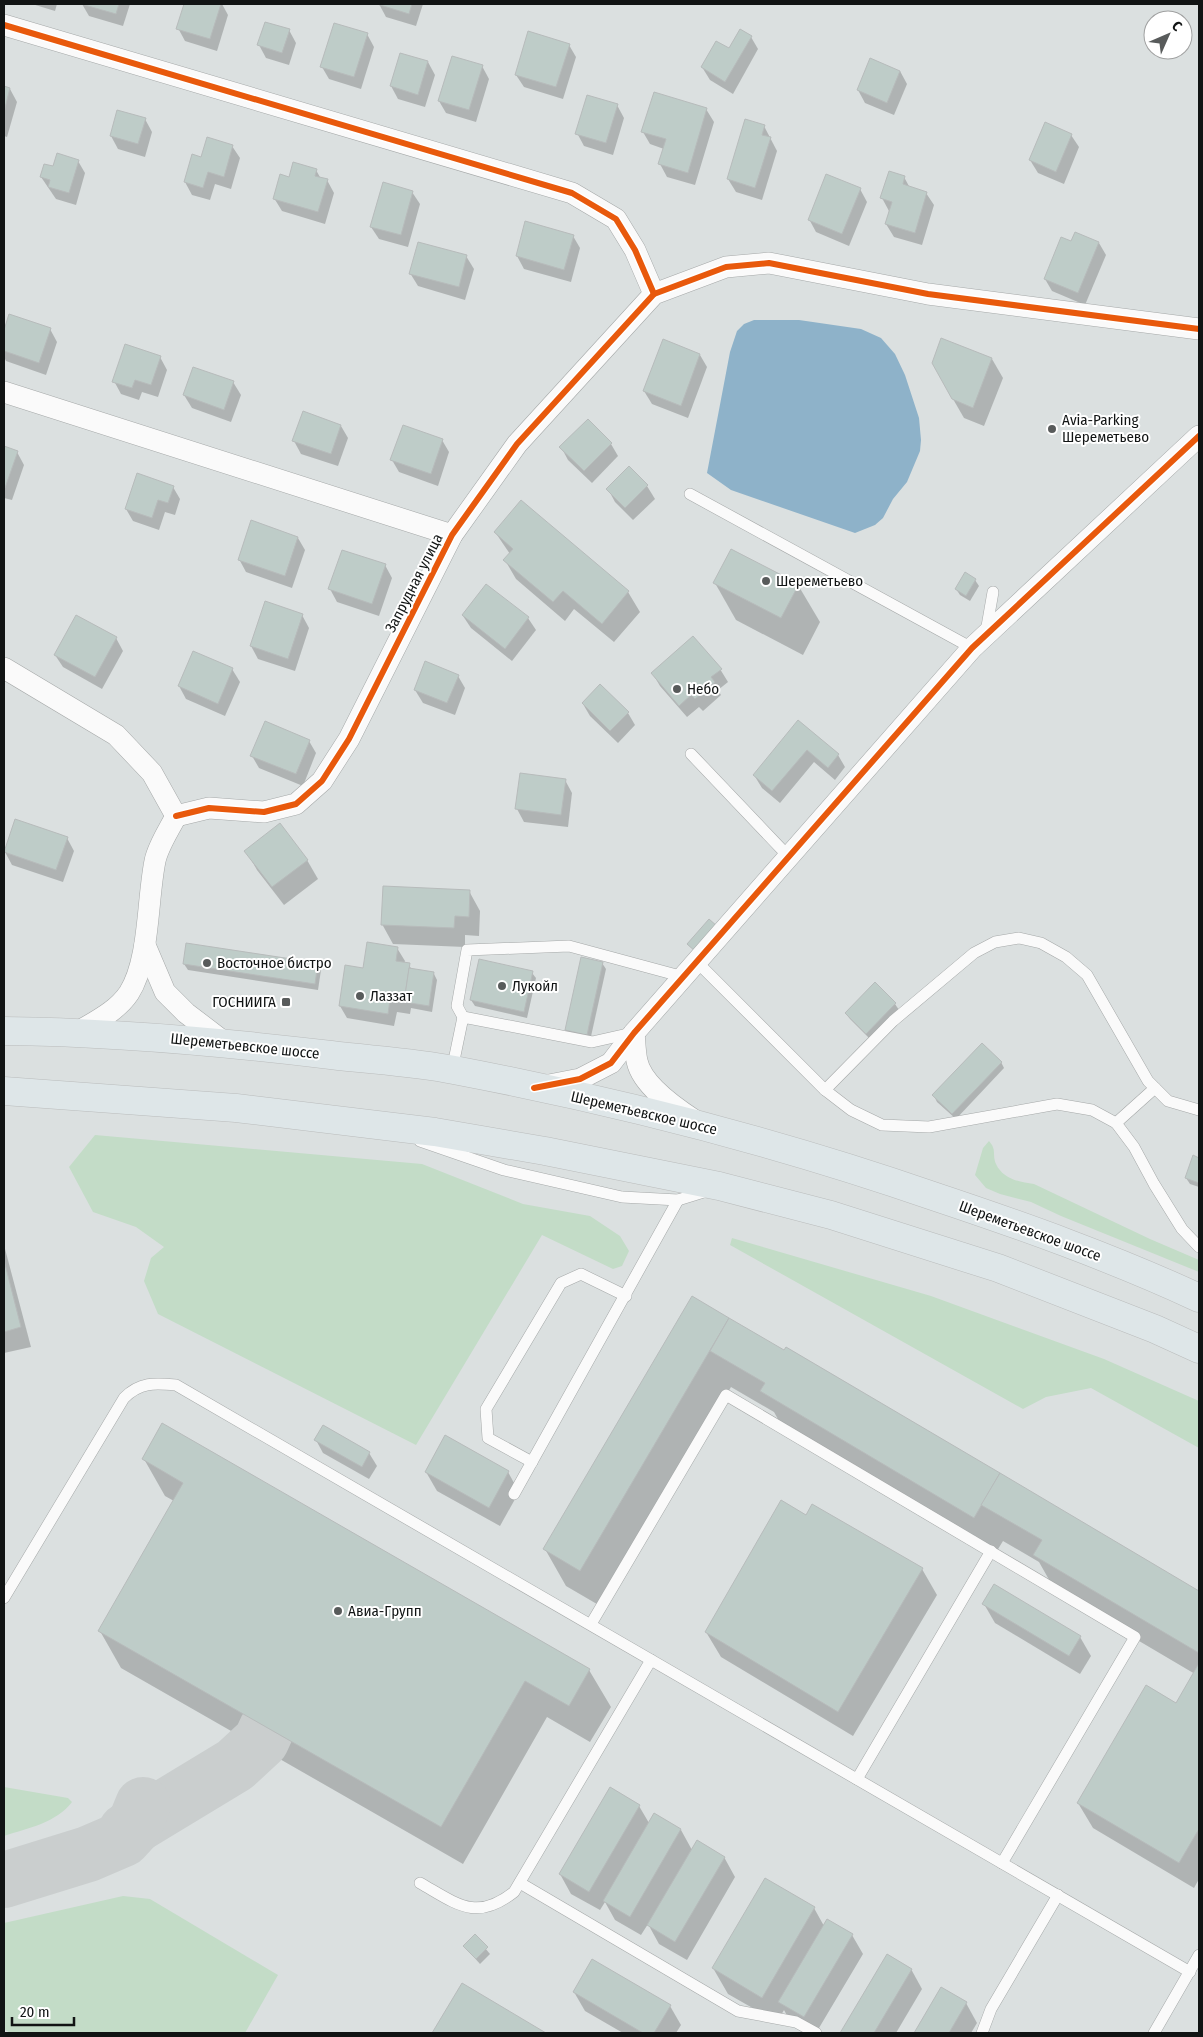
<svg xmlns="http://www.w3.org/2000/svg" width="1203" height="2037" viewBox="0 0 1203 2037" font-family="'Fira Sans Condensed',sans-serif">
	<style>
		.green { fill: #c3dcc7 }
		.water { fill: #8eb2c9 }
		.shadow { fill: #0003 }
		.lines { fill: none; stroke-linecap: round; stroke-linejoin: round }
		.taxiway { stroke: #cacece; stroke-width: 56 }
		.building { fill: #beccc8; stroke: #b7bbbb }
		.service-casing { stroke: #a5a8a8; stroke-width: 12 }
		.minor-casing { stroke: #a5a8a8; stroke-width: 22 }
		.primary-casing { stroke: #babcbc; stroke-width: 29 }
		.service { stroke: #fafafa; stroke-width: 11 }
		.minor { stroke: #fafafa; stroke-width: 21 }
		.primary { stroke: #dee6e8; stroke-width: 28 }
		.cycleway-casing { stroke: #fff; stroke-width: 9 }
		.cycleway { stroke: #e8590c; stroke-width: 6 }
		.poi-dot { fill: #585b5b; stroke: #fff; stroke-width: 2 }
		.labels { text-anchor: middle; stroke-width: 4; stroke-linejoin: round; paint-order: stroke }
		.poi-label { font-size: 15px; fill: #111414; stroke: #fff; text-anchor: start }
		.street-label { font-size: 15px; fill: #111414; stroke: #fff }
	</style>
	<rect width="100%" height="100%" fill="#dbe0e0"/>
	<g class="green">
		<path d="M95,1135L422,1164L523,1204L590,1216L620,1236L629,1251L622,1266L613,1269L542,1235L416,1445L158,1314L144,1281L151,1258L164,1247L136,1227L93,1212L69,1167Z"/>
		<path d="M989,1141C997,1150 992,1154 996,1164C1003,1179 1019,1182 1034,1184L1150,1239L1199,1260V1272L1061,1216L1031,1202L1000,1194L986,1188L975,1175L983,1148Z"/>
		<path d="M732,1238L931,1296L1104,1359L1199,1401V1448L1091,1388L1046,1397L1023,1409L730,1245Z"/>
		<path d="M4,1787L68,1798L72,1802C56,1823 28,1828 4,1836Z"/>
		<path d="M123,1896L150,1899L278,1975L245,2033H10L4,2029V1923Z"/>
	</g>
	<path class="water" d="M754,320H799L861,329L881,338L895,354L905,375L919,418L921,440L920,451L907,482L893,499L883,518L875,525L855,533L731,490L707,473L730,352L737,331L744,324Z"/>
	<g class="shadow">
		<path d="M32,4H57L55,11Z"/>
		<path d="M82,4H130L123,26L89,16Z"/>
		<path d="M185,4H222L228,15L217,51L185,41L178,28Z"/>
		<path d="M379,4H423L416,26L386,17Z"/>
		<path d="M289,30L296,43L289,65L266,58L259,45Z"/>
		<path d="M367,34L374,47L361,89L329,79L322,67Z"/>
		<path d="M751,37L758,49L733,94L710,80L702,67Z"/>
		<path d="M569,45L576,57L563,99L524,87L516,75Z"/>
		<path d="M428,62L435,75L425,107L398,99L391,86Z"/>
		<path d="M482,66L489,79L476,122L446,113L439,101Z"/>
		<path d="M900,71L907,84L894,115L865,103L858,90Z"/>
		<path d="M4,88L10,89L17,102L7,137L4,136Z"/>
		<path d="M617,105L624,118L613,155L584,146L577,133Z"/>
		<path d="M706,109L714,122L695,185L667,177L660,164L664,149L650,144L643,132Z"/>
		<path d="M145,119L152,132L145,157L118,149L111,136Z"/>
		<path d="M764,126L777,151L762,200L736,192L728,179Z"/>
		<path d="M1071,135L1079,147L1064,184L1038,173L1030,160Z"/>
		<path d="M232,146L240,158L231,189L215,184L210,200L192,195L185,182L202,158Z"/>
		<path d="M78,161L85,173L76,205L56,199L41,177L54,168Z"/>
		<path d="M316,170L321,179L327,180L334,193L325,224L282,211L274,198L289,179Z"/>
		<path d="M904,177L910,188L926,193L934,205L922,245L894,237L886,224L889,211L882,198Z"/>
		<path d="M860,189L867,202L849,246L816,232L809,219Z"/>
		<path d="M412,192L420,204L408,247L379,239L371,227Z"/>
		<path d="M573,236L580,248L571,282L524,269L517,256Z"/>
		<path d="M1072,243H1099L1106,255L1085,305L1052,291L1045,279Z"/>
		<path d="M466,256L474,269L465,300L418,286L410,273Z"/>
		<path d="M10,316L50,329L57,342L46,375L6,361L4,357V334Z"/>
		<path d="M942,340L992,359L1003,378L984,426L964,418L953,399Z"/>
		<path d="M700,355L707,367L688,418L652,404L644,391Z"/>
		<path d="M160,357L167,370L158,397L142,392L139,400L121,394L114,381Z"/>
		<path d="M233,382L241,395L231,422L192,408L184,395Z"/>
		<path d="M341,426L348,438L338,466L301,454L294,441Z"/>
		<path d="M442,440L449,452L438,486L399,472L392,460Z"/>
		<path d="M611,444L618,456L592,483L568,460L561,447Z"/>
		<path d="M4,448L17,452L24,465L12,500L4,498Z"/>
		<path d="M629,468L647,486L655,499L633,520L615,502L608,489Z"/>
		<path d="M173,487L180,499L175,515L165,512L159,530L133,521L126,509Z"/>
		<path d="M521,502L628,592L640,612L614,642L574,609L565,621L516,579L505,560L510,554L495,532Z"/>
		<path d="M298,538L305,550L292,588L246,572L239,559Z"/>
		<path d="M385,565L392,578L379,616L337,602L330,589Z"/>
		<path d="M975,580L979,586L970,601L960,595L956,589Z"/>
		<path d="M715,583L798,585L820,622L803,655L736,620Z"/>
		<path d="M302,615L309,628L295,671L258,659L251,646Z"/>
		<path d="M463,616L528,618L536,630L512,661L471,628Z"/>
		<path d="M116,638L123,651L102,689L63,667L55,655Z"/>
		<path d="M232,669L240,682L225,716L186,699L179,686Z"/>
		<path d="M720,669L728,682L718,690L721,695L703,711L699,707L687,717L660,686L653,674Z"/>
		<path d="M458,676L465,688L455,715L423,703L415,690Z"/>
		<path d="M583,704L628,713L635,725L618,743L590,716Z"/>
		<path d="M799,722L838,755L845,767L835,780L814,762L780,803L762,788L754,775Z"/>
		<path d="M309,741L316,753L303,786L259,768L252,756Z"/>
		<path d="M565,780L572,793L568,827L524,822L517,809Z"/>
		<path d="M67,838L74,851L63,882L12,865L5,852Z"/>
		<path d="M246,851L307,860L318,879L284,905L257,870Z"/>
		<path d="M469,891L480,911L479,936L465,935V947L393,944L382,924Z"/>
		<path d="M397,948L405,961L404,964L409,965L412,970L434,974L437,980L432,1012L411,1008L410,1014L397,1012L394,1026L347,1018L340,1006L364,969Z"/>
		<path d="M602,963L606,969L590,1041L569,1036L566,1030Z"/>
		<path d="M184,964H317L321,970L318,990L188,970Z"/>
		<path d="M532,973L536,978L527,1018L475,1006L471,1000Z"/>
		<path d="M895,1004L899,1010L870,1039L850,1019L846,1014Z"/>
		<path d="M1001,1062L1004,1068L956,1119L937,1102L934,1096Z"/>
		<path d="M1194,1157L1199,1159V1187L1190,1184L1186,1178Z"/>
		<path d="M4,1245L31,1347L4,1353Z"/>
		<path d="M693,1298L784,1352L787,1348L1199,1592V1879L1194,1888L1093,1828L1078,1803L1176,1705L1195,1674L1056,1592L1039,1562L1003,1541L995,1554L783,1428L774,1412L731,1387L602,1607L566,1586L545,1549Z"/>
		<path d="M316,1440L369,1453L377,1466L369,1479L323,1453Z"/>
		<path d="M144,1459L589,1670L611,1707L590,1742L547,1717L463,1864L121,1668L100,1631L174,1501L165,1496Z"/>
		<path d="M426,1472H508L519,1492L500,1526L437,1491Z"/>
		<path d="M813,1506L922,1569L937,1595L853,1736L721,1657L706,1632L806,1517Z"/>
		<path d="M984,1604L1080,1637L1091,1656L1080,1674L995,1623Z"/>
		<path d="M639,1806L649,1823L681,1830L692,1850L724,1857L735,1877L687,1960L659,1944L648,1924L641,1935L615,1920L605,1902L600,1910L571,1894L560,1874Z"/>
		<path d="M814,1908L824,1926L852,1935L863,1954L816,2033L790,2021L784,2010L777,2022L728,1994L713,1968Z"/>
		<path d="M475,1936L490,1954L480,1964L464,1946Z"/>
		<path d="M887,1956L911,1969L922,1989L896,2033H842Z"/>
		<path d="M462,1985L544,2033H434Z"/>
		<path d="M942,1989L966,2003L977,2023L971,2033H916Z"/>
		<path d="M574,1992L670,2006L681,2025L676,2033H623L585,2011Z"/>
	</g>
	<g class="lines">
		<g class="taxiway">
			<path d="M126,1831L235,1765L261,1741L267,1728"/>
			<path d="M4,1880L88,1854L123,1839L134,1827L143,1805"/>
		</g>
	</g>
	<g class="building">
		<path d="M81,4H119L116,14Z"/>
		<path d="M184,4H221L210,39L176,29Z"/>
		<path d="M377,4H412L409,14Z"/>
		<path d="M265,22L290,29L282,53L257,45Z"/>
		<path d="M334,23L368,33L354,77L320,67Z"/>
		<path d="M740,29L752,36L725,82L701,67L716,41L729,48Z"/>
		<path d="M528,31L570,44L556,87L515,75Z"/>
		<path d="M400,53L428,61L418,95L390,86Z"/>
		<path d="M452,56L483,65L469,110L438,101Z"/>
		<path d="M870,58L900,71L887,103L857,90Z"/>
		<path d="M4,86L10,88L4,112Z"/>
		<path d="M654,92L707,108L688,173L658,164L666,139L641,132Z"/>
		<path d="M587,95L618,104L606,143L575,134Z"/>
		<path d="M117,110L146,118L138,144L110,136Z"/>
		<path d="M745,119L765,125L762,135L771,137L755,188L727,179Z"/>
		<path d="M1045,122L1072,134L1056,172L1029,160Z"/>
		<path d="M207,137L233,145L224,177L208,172L203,188L184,182L192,154L201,157Z"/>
		<path d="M57,153L79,160L69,193L48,187L50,180L40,177L44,164L53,166Z"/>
		<path d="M293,162L317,169L315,176L328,179L318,212L273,199L280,174L289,177Z"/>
		<path d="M889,171L905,176L903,184L927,192L915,233L885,224L892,202L880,198Z"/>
		<path d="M826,174L861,188L842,234L808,220Z"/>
		<path d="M383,182L413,191L401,235L370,227Z"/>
		<path d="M525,221L574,235L564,270L516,256Z"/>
		<path d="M1075,232L1099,242L1078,293L1044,279L1061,237L1071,241Z"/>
		<path d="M418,242L467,255L459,287L409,274Z"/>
		<path d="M9,314L51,328L39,363L4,351V330Z"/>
		<path d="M941,338L992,358L973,408L952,399L932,363Z"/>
		<path d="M663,339L700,354L681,406L643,391Z"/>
		<path d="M125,344L161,356L151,385L135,380L132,388L112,382Z"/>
		<path d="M193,367L234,381L224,410L183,395Z"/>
		<path d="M303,411L341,425L331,454L292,441Z"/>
		<path d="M588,419L612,443L584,471L559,447Z"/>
		<path d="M403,425L443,439L431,474L390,460Z"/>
		<path d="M4,446L18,451L5,488H4Z"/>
		<path d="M629,466L648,485L625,508L606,489Z"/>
		<path d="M137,473L174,486L168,503L158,500L152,518L125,509Z"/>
		<path d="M521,500L629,591L602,624L563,591L553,602L503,560L513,549L494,532Z"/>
		<path d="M251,520L298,537L285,576L238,560Z"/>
		<path d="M731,549L799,584L781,618L713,583Z"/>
		<path d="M342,550L386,564L372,604L328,589Z"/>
		<path d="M965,572L976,579L966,596L955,589Z"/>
		<path d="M486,584L529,617L505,649L462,615Z"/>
		<path d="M265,601L303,614L288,659L250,646Z"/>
		<path d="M76,615L117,637L95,677L54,655Z"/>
		<path d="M693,636L722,669L711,677L715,682L695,699L691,695L679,706L651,673Z"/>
		<path d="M193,651L233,668L218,704L178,686Z"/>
		<path d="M425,661L459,675L447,703L414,690Z"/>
		<path d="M600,684L629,712L610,731L582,703Z"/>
		<path d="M798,720L839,754L828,768L807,750L772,791L753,775Z"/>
		<path d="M265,721L310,740L296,774L250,756Z"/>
		<path d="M520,773L566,779L561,815L515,809Z"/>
		<path d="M15,819L68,837L56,870L4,852Z"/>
		<path d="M280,823L308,860L272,887L244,851Z"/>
		<path d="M383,886L470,890L469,917L455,916L454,928L381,925Z"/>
		<path d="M709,919L718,927L696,952L687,944Z"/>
		<path d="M367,942L398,947L396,961L410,963L404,1002L390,1000L388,1014L339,1006L345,965L363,968Z"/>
		<path d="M186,943L318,963L315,984L183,964Z"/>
		<path d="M581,957L603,962L587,1035L565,1030Z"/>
		<path d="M479,959L533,971L524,1012L470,1000Z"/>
		<path d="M409,968L434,972L429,1006L404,1002Z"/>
		<path d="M875,982L896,1003L866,1034L845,1013Z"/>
		<path d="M982,1043L1002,1062L952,1114L932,1095Z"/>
		<path d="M1193,1155L1199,1158V1183L1185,1178Z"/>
		<path d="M4,1260L21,1327L4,1332Z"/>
		<path d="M692,1296L729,1318L580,1571L543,1549Z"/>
		<path d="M729,1318L784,1350L786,1347L1000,1473L974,1518L760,1391L765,1383L710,1351Z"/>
		<path d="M162,1423L590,1669L569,1706L525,1681L441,1827L98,1631L183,1483L142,1459Z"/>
		<path d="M323,1425L370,1452L362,1467L314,1440Z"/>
		<path d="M445,1435L509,1471L489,1508L425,1472Z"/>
		<path d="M1000,1473L1199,1591V1653L1033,1555L1042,1540L981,1505Z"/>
		<path d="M781,1500L806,1515L812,1504L923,1568L838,1712L705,1632Z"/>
		<path d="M994,1584L1081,1636L1069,1656L982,1604Z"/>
		<path d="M1199,1663V1829L1179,1863L1077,1803L1146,1685L1176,1703Z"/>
		<path d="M610,1787L640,1805L589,1892L559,1874Z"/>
		<path d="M654,1813L681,1829L630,1917L603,1901Z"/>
		<path d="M697,1840L725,1857L675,1942L647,1925Z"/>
		<path d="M765,1878L815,1907L762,1998L712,1968Z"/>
		<path d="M827,1919L853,1934L804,2017L778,2002Z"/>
		<path d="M475,1934L488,1947L476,1959L463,1946Z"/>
		<path d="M887,1954L912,1969L874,2033H840Z"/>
		<path d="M592,1959L671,2005L654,2033H643L573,1992Z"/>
		<path d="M462,1983L546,2033H432Z"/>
		<path d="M941,1987L967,2002L949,2033H914Z"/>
	</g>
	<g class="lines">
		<g class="service-casing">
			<g id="service">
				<path d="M690,494L972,648"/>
				<path d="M986,632L993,592"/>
				<path d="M691,754L788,856"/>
				<path d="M697,962L825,1090L893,1021L974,953L995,942L1019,938L1041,943L1066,957L1087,975L1148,1081L1168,1101L1199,1110"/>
				<path d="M463,1017L457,1006L467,950L569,946L684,977"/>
				<path d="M452,1070L463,1017L592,1042L632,1033"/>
				<path d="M825,1090L851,1110L882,1125L929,1127L1057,1104L1092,1110L1116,1123L1134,1147L1154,1184L1182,1229L1199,1247"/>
				<path d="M1116,1123L1155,1088"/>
				<path d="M420,1141L504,1170L622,1197L678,1200L707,1191"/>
				<path d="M532,1462L488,1438L486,1409L561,1283L581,1274L626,1296"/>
				<path d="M514,1494L678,1200"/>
				<path d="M4,1598L124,1398C140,1382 154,1383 176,1385L1190,1972"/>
				<path d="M591,1624L726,1395L1135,1637L1002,1863"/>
				<path d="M857,1779L991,1551"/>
				<path d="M420,1883C457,1904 476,1922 514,1892L651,1660"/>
				<path d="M520,1883L738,2011L796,2022L816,2033"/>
				<path d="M982,2033L991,2009L1058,1895"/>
				<path d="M1154,2033L1199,1955"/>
			</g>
		</g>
		<g class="minor-casing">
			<g id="minor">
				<path d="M4,25L572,193L616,219L635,250L654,294"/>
				<path d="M4,392L452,535"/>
				<path d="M4,668L116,735L152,773L176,816"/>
				<path d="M176,816L209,808L264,812L296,804L322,781L349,739L452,535L517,444L654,294L726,267L769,263L928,294L1199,329"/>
				<path d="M145,945L165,992L186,1013L224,1042"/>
				<path d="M78,1032C96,1021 117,1011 129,993C150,960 147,900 155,861C158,846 169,830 176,816"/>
				<path d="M634,1033C635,1042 635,1052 637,1061C642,1085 674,1107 694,1120"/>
				<path d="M544,1086L580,1079L611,1063L634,1033L972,648L1199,436"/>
			</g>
		</g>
		<g class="primary-casing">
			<g id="primary">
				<path d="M4,1031C114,1032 222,1042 331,1055C372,1060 414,1062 454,1070C617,1101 777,1142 933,1196C1023,1226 1113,1258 1199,1298"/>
				<path d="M4,1091L236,1108L435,1132L545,1151L719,1186L831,1215L998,1268L1155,1329L1199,1349"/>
			</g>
		</g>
		<use href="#service" class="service"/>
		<use href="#minor" class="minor"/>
		<use href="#primary" class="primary"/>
		<g class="cycleway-casing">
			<g id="cycleway">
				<path d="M4,25L572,193L616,219L635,250L654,294"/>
				<path d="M176,816L209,808L264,812L296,804L322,781L349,739L452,535L517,444L654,294L726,267L769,263L928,294L1199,329"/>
				<path d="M534,1088L580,1079L611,1063L634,1033L972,648L1199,436"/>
			</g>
		</g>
		<use href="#cycleway" class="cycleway"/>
	</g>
	<g class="poi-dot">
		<circle cx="1052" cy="429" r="5"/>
		<circle cx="766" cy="581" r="5"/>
		<circle cx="677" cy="689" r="5"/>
		<circle cx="207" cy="963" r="5"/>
		<circle cx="502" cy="986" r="5"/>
		<circle cx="360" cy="996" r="5"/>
		<rect x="281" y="997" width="10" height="10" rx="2.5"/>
		<circle cx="338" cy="1611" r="5"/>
	</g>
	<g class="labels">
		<g class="poi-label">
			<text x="1062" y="425">Avia-Parking<tspan x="1062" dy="17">Шереметьево</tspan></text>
			<text x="776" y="586">Шереметьево</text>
			<text x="687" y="694">Небо</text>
			<text x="217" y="968">Восточное бистро</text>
			<text x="512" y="991">Лукойл</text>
			<text x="370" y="1001">Лаззат</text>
			<text x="276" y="1007" text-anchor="end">ГОСНИИГА</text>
			<text x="348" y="1616">Авиа-Групп</text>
		</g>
		<g class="street-label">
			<text transform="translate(414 583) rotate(-63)" y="5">Запрудная улица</text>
			<text transform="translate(245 1046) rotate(6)" y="5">Шереметьевское шоссе</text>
			<text transform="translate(644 1113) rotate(13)" y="5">Шереметьевское шоссе</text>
			<text transform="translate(1030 1231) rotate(20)" y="5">Шереметьевское шоссе</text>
		</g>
	</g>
	<rect width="1203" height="2037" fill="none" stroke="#111414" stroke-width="10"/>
	<g transform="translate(1168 35) rotate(45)"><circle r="24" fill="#ffffff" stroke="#a0a1a1"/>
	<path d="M0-4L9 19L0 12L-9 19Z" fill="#585b5b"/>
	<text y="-8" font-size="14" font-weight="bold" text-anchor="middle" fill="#111414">С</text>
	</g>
	<path d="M12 2017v8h62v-8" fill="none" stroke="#111414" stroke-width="2.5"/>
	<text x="20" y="2017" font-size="15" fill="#111414" stroke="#ffffff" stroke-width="4" paint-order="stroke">20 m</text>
</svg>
